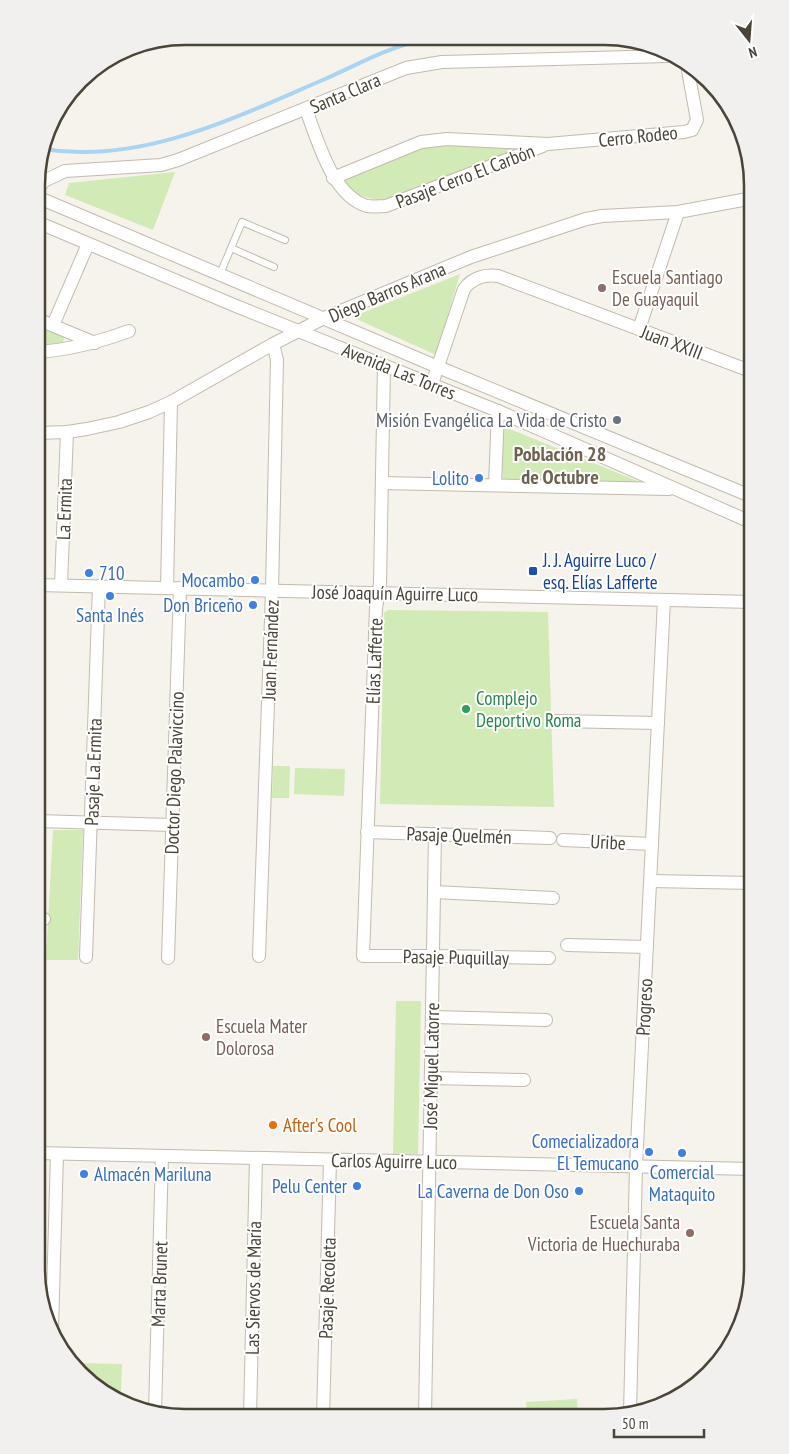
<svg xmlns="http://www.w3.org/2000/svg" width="789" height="1454" viewBox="0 0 789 1454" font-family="'PT Sans Narrow',sans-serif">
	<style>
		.green { fill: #d2eab5 }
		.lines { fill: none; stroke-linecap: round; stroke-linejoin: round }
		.stream { stroke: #a9d4f2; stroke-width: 4 }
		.lane-casing { stroke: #c2bbae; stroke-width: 8 }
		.street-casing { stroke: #c2bbae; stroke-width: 14 }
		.lane { stroke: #fff; stroke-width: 6 }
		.street { stroke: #fff; stroke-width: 12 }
		.education-dot { fill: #8d6e63; stroke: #fff; stroke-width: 2 }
		.worship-dot { fill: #6b7280; stroke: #fff; stroke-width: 2 }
		.shop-dot { fill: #3f7fe0; stroke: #fff; stroke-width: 2 }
		.transit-dot { fill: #1a4fb4; stroke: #fff; stroke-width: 2 }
		.leisure-dot { fill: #2e9e5b; stroke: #fff; stroke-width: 2 }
		.food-dot { fill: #e8710a; stroke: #fff; stroke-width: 2 }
		.labels { text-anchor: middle; stroke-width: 4; stroke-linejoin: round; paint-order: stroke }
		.street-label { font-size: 19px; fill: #4b4439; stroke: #fff }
		.education-label { font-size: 19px; fill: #785e54; stroke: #fff; text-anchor: start }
		.worship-label { font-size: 19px; fill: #5b616d; stroke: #fff; text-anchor: end }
		.shop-label { font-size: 19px; fill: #366cbe; stroke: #fff; text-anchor: end }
		.transit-label { font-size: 19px; fill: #164399; stroke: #fff; text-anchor: start }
		.leisure-label { font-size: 19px; fill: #27864d; stroke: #fff; text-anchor: start }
		.food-label { font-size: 19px; fill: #c56008; stroke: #fff; text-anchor: start }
		.neighbourhood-label { font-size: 20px; font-weight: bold; fill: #6e6250; stroke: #fff }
		.rim { fill: none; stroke: #4b4439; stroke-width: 2.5 }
	</style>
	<rect width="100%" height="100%" fill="#f6f3ec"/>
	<g class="green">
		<path d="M423,145L532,146L383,202L355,194L342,177Z"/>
		<path d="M175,172L153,230L65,195L69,183Z"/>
		<path d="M460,274L436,355L352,317Z"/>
		<path d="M37,325L64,337L63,346L37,347Z"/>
		<path d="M500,425L645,484L503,481Z"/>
		<path d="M388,610L548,612L554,807L380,804L384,613Z"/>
		<path d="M273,766H290L289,798H272Z"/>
		<path d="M295,768L345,769L344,796L294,794Z"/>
		<path d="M53,830H83L78,960H46Z"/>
		<path d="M396,1001H421L418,1154H393Z"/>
		<path d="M75,1363L122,1364L121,1397L87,1381Z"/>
		<path d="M577,1399L578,1418H527L526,1402Z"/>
	</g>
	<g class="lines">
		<g class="stream">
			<path d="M473,38L560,40L579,39"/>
			<path d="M43,149C142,165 236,117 325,79C355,66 388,47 420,41C432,39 445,39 458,38"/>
		</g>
		<g class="lane-casing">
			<g id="lane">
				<path d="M231,248L274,267"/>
				<path d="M220,274L242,222L285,240"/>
			</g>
		</g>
		<g class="street-casing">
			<g id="street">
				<path d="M306,110C318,140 332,196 367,206C373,207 380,206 386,206L543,146"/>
				<path d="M333,178L421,142L447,139L548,144L684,132L692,130L697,120L687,65"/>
				<path d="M37,190L44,181L65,171L161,165L178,160L406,68L442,62L667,56"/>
				<path d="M37,197L438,367L753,497"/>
				<path d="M37,222L236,306L498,411L753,523"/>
				<path d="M37,319L95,343"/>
				<path d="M53,325L88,244"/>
				<path d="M639,329L678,212"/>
				<path d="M37,352C70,350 99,342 129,331"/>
				<path d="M384,365L380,584L376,608L363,956H433L549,958"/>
				<path d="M432,384L464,289C472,278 485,274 498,276L753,372"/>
				<path d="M37,433L67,432L87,429L119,422L149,412L171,402L273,344L324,318L471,257L586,219L602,216L678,212L753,198"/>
				<path d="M382,483L669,489"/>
				<path d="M495,485L498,411"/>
				<path d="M37,585L753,602"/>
				<path d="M61,585L67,432"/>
				<path d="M167,588L171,402"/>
				<path d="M556,721L658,723"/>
				<path d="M37,821L172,825"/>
				<path d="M367,832L550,838"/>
				<path d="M563,840L652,844"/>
				<path d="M651,881L753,883"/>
				<path d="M434,892L553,898"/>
				<path d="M37,919H44"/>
				<path d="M567,945L647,947"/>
				<path d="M259,956L272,590L277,360L273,344"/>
				<path d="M86,957L99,586"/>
				<path d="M168,958L180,588"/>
				<path d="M432,1017L546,1020"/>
				<path d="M431,1078L524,1080"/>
				<path d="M36,1153L752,1169"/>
				<path d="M750,1284L752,1230"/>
				<path d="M52,1329L57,1154"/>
				<path d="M155,1412L162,1156"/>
				<path d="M630,1413L636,1166L664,600"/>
				<path d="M250,1417L256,1158"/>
				<path d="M323,1417L330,1160"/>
				<path d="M425,1417L435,834"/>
			</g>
		</g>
		<use href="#lane" class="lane"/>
		<use href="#street" class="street"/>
	</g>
	<g class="education-dot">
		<circle cx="602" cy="288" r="5"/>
		<circle cx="206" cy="1037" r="5"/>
		<circle cx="690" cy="1233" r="5"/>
	</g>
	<circle class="worship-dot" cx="617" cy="420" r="5"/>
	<g class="shop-dot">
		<circle cx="479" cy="478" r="5"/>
		<circle cx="89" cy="573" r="5"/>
		<circle cx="255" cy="580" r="5"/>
		<circle cx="110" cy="596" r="5"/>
		<circle cx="253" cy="605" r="5"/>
		<circle cx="649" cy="1152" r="5"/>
		<circle cx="682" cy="1153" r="5"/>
		<circle cx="84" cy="1174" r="5"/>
		<circle cx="357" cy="1186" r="5"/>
		<circle cx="579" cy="1191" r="5"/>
	</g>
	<rect class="transit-dot" x="528" y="566" width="10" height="10" rx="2.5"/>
	<circle class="leisure-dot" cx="466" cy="709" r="5"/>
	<circle class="food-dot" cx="273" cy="1125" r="5"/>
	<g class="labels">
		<g class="street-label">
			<text transform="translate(345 93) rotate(-23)" y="7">Santa Clara</text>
			<text transform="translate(638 136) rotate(-6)" y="7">Cerro Rodeo</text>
			<text transform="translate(465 176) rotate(-21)" y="7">Pasaje Cerro El Carbón</text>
			<text transform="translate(387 292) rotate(-23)" y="7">Diego Barros Arana</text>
			<text transform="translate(672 342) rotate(21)" y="7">Juan XXIII</text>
			<text transform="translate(399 371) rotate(22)" y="7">Avenida Las Torres</text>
			<text transform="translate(64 509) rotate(-88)" y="7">La Ermita</text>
			<text transform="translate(395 593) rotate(1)" y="7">José Joaquín Aguirre Luco</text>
			<text transform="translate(270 650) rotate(-88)" y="7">Juan Fernández</text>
			<text transform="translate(374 661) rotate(-88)" y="7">Elías Lafferte</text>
			<text transform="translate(93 772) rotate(-88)" y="7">Pasaje La Ermita</text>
			<text transform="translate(174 773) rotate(-88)" y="7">Doctor Diego Palaviccino</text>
			<text transform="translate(459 835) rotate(2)" y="7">Pasaje Quelmén</text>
			<text transform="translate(608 842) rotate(3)" y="7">Uribe</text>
			<text transform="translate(456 957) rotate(1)" y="7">Pasaje Puquillay</text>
			<text transform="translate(644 1007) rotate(-87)" y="7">Progreso</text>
			<text transform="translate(431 1066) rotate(-89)" y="7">José Miguel Latorre</text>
			<text transform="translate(394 1161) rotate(1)" y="7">Carlos Aguirre Luco</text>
			<text transform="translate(159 1284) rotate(-88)" y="7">Marta Brunet</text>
			<text transform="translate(253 1288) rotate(-89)" y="7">Las Siervos de María</text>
			<text transform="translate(327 1288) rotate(-88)" y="7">Pasaje Recoleta</text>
		</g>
		<g class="education-label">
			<text x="612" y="284">Escuela Santiago<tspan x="612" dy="22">De Guayaquil</tspan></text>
			<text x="216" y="1033">Escuela Mater<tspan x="216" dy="22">Dolorosa</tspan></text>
			<text x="680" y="1229" text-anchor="end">Escuela Santa<tspan x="680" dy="22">Victoria de Huechuraba</tspan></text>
		</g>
		<g class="worship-label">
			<text x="607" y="427">Misión Evangélica La Vida de Cristo</text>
		</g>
		<g class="shop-label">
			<text x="469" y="485">Lolito</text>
			<text x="99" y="580" text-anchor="start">710</text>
			<text x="245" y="587">Mocambo</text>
			<text x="243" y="612">Don Briceño</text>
			<text x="110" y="622" text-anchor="middle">Santa Inés</text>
			<text x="639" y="1148">Comecializadora<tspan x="639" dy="22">El Temucano</tspan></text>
			<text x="682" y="1179" text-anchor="middle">Comercial<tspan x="682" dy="22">Mataquito</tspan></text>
			<text x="94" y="1181" text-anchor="start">Almacén Mariluna</text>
			<text x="347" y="1193">Pelu Center</text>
			<text x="569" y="1198">La Caverna de Don Oso</text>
		</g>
		<g class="transit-label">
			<text x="543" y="567">J. J. Aguirre Luco /<tspan x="543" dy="22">esq. Elías Lafferte</tspan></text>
		</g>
		<g class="leisure-label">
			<text x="476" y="705">Complejo<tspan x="476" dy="22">Deportivo Roma</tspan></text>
		</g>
		<g class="food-label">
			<text x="283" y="1132">After's Cool</text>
		</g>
		<g class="neighbourhood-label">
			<text x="560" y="461">Población 28<tspan x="560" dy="23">de Octubre</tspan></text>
		</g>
	</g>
	<path d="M0 0H789V1454H0ZM185 45H604A140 140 0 0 1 744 185V1269A140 140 0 0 1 604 1409H185A140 140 0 0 1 45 1269V185A140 140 0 0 1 185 45Z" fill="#f1f0ef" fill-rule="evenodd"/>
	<path class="rim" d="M185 45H604A140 140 0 0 1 744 185V1269A140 140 0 0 1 604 1409H185A140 140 0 0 1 45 1269V185A140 140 0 0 1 185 45Z"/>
	<g transform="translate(749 40) rotate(163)" stroke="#ffffff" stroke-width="4" paint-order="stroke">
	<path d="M0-4L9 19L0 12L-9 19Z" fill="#4b4439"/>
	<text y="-8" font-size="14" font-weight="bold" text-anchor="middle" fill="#4b4439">N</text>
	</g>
	<path d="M614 1429v8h90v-8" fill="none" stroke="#4b4439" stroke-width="2.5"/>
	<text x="622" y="1429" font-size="15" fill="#4b4439" stroke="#ffffff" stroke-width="4" paint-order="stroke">50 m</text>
</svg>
